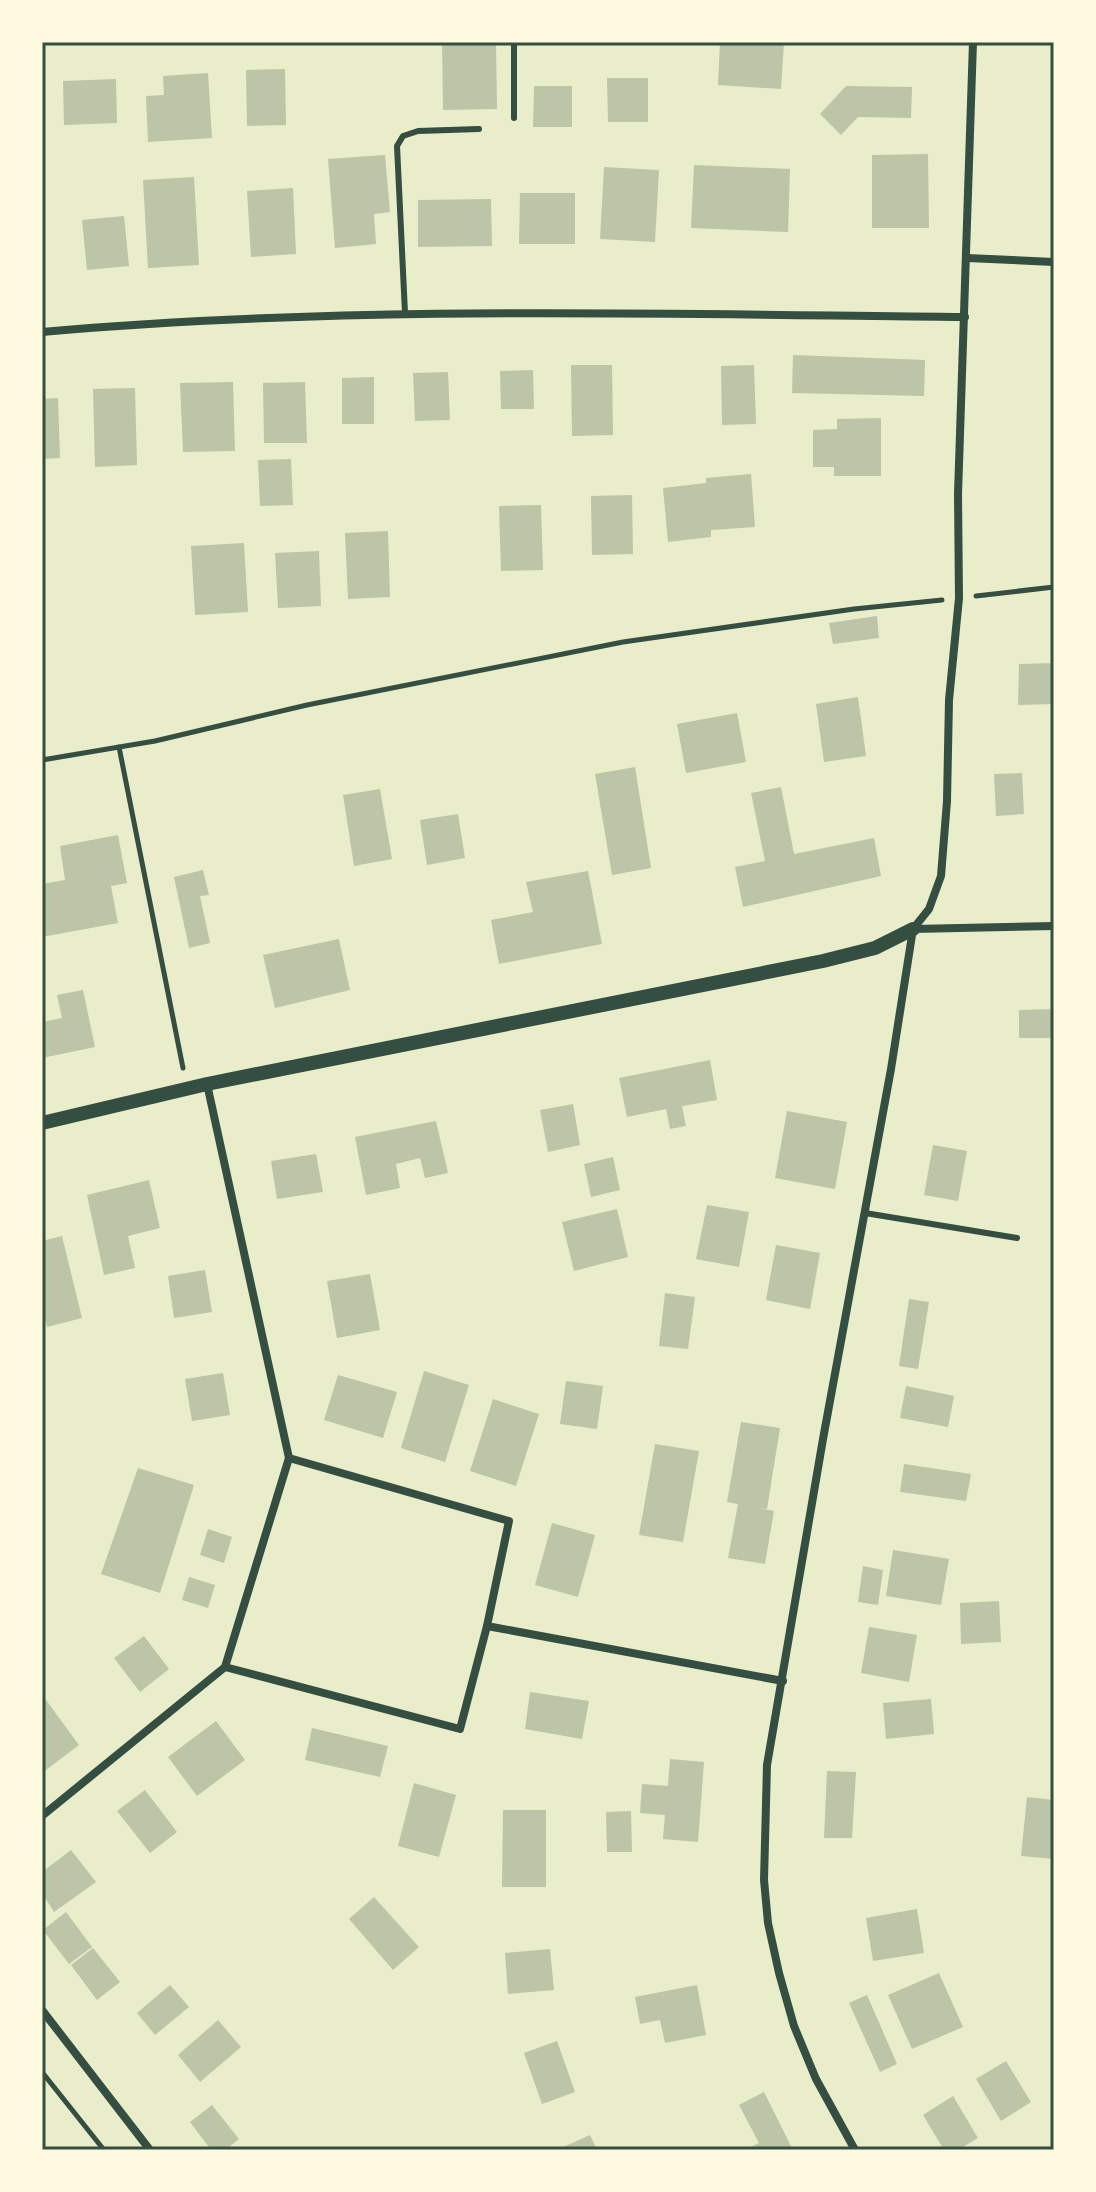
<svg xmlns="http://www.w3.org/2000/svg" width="1096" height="2192" viewBox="0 0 1096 2192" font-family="Merriweather,serif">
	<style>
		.building { fill: #bcc5a7 }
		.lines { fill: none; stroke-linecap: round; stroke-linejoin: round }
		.path { stroke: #344e41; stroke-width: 5 }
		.service { stroke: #344e41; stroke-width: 6 }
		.minor { stroke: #344e41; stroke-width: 8 }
		.tertiary { stroke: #344e41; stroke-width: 14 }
		.neatline { fill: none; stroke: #344e41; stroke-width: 3 }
	</style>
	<rect width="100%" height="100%" fill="#e9edc9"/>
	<g class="building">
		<path d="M442,42H496L497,109L443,110Z"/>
		<path d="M720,42H784L781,89L718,85Z"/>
		<path d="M285,69L286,125L247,126L246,70Z"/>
		<path d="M208,73L212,138L148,142L146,96L164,95L163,76Z"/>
		<path d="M607,78H648V122H608Z"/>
		<path d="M116,79L117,123L64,125L63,81Z"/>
		<path d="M534,86H572V127H533Z"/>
		<path d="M846,86L912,87L911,118L858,117L841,135L820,114Z"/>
		<path d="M928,154L929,228H872V155Z"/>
		<path d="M385,155L390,212L374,214L376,244L335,248L328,159Z"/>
		<path d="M694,165L790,169L788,232L691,228Z"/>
		<path d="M604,167L659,170L655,242L600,239Z"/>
		<path d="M194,177L199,265L148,268L143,180Z"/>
		<path d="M293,188L296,254L251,257L247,191Z"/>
		<path d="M520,193H575V244H519Z"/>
		<path d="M491,199L492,246L418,247V200Z"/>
		<path d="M124,216L129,266L87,270L82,220Z"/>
		<path d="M793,355L925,360L924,396L792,393Z"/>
		<path d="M571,365H612L613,435L572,436Z"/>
		<path d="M754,365L756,424L722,425L721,366Z"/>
		<path d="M533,370L534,409H501L500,371Z"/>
		<path d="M448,372L450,420L415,421L413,373Z"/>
		<path d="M374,377V424H342V378Z"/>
		<path d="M233,382L235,451L183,452L180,383Z"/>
		<path d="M305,382L307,443H264L263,383Z"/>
		<path d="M135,388L137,465L95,467L93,389Z"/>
		<path d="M58,398L60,458L42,459V399Z"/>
		<path d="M881,418V476H834V467H813V430L837,429V419Z"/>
		<path d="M291,459L293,505L260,506L258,460Z"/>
		<path d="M751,474L755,527L711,530V537L668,542L663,488L706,483V478Z"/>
		<path d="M632,495L633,554L592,555L591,496Z"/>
		<path d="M541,505L543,570L501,571L499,506Z"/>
		<path d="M388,531L390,597L348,599L345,533Z"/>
		<path d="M244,543L248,612L195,615L191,546Z"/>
		<path d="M319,551L321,606L278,608L275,553Z"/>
		<path d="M877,616L879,638L833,644L829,623Z"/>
		<path d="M1054,663V704L1018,705L1019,664Z"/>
		<path d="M858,697L866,756L824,762L816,704Z"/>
		<path d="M737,713L746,762L686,773L677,724Z"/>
		<path d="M635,767L651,868L612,875L595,774Z"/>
		<path d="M1022,773L1024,814L996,816L994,774Z"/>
		<path d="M781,787L794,854L874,838L881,876L743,907L735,867L765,861L751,793Z"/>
		<path d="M380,789L392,859L354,866L343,795Z"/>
		<path d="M458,814L465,858L427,865L420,820Z"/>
		<path d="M118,835L127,883L111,886L118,923L42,937V884L65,880L60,846Z"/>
		<path d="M203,870L209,895L200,896L210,943L189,948L174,877Z"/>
		<path d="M588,871L602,944L499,964L491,920L533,912L526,882Z"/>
		<path d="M339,939L350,990L275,1008L263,955Z"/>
		<path d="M83,990L95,1047L42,1058V1022L62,1018L57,995Z"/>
		<path d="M1054,1009V1038H1019V1010Z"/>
		<path d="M710,1060L717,1100L682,1106L686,1126L670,1129L666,1109L627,1117L619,1078Z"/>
		<path d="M573,1104L580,1145L548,1152L540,1110Z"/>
		<path d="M787,1111L847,1122L835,1189L775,1178Z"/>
		<path d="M436,1121L448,1173L425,1178L420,1158L396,1164L400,1188L366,1195L355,1137Z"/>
		<path d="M933,1145L967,1151L958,1201L924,1195Z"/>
		<path d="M316,1154L323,1192L277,1199L271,1161Z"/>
		<path d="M613,1157L620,1190L591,1197L584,1164Z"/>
		<path d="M149,1180L160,1228L128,1236L135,1268L104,1275L87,1195Z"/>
		<path d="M707,1205L749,1212L739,1267L696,1259Z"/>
		<path d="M617,1209L628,1257L574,1271L562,1222Z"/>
		<path d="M62,1236L82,1318L47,1327L42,1308V1241Z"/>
		<path d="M776,1245L820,1253L810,1309L766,1300Z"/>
		<path d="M205,1270L212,1312L174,1318L168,1276Z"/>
		<path d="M370,1274L380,1330L337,1338L327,1281Z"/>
		<path d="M665,1293L695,1297L688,1349L659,1346Z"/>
		<path d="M909,1299L929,1302L918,1369L899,1366Z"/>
		<path d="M424,1371L469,1385L445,1462L401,1448Z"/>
		<path d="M223,1373L230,1415L192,1421L185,1379Z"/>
		<path d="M338,1375L397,1392L383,1438L324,1420Z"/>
		<path d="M566,1381L603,1386L597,1429L560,1424Z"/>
		<path d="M906,1386L954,1396L948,1427L900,1418Z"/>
		<path d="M493,1399L539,1414L516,1486L470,1471Z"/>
		<path d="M741,1422L780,1428L767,1509L758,1508L774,1511L765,1564L728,1558L738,1504L727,1502Z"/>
		<path d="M655,1444L699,1451L683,1542L639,1535Z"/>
		<path d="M904,1464L971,1474L966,1501L900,1492Z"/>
		<path d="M138,1468L194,1485L160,1593L101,1574Z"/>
		<path d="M552,1523L595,1535L578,1597L535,1585Z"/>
		<path d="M208,1529L232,1537L224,1563L200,1555Z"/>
		<path d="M893,1550L949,1559L941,1605L886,1596Z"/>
		<path d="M863,1566L883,1570L878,1605L858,1602Z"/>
		<path d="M189,1577L215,1585L208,1608L182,1600Z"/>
		<path d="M999,1601L1001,1642L961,1644L960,1603Z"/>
		<path d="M869,1627L917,1635L909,1682L861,1673Z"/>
		<path d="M144,1636L169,1669L140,1692L114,1658Z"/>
		<path d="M530,1692L589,1701L582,1739L525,1729Z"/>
		<path d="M931,1699L934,1734L886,1739L883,1703Z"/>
		<path d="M46,1700L79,1745L42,1773V1703Z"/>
		<path d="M216,1721L245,1760L197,1796L168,1757Z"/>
		<path d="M312,1728L388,1746L380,1777L305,1760Z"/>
		<path d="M670,1759L704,1762L698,1842L663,1839L665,1815L640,1813L642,1784L668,1786Z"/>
		<path d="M827,1771L856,1772L852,1838H824Z"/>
		<path d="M414,1783L456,1795L439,1857L398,1846Z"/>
		<path d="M145,1790L177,1832L150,1853L117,1811Z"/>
		<path d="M1027,1797L1054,1800V1859L1021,1856Z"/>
		<path d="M503,1810H546V1887H502Z"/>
		<path d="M631,1811L632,1852H607L606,1812Z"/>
		<path d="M71,1850L96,1882L54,1912L42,1893V1872Z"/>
		<path d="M374,1897L419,1947L393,1970L349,1919Z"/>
		<path d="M917,1909L924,1953L873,1961L866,1918Z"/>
		<path d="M66,1912L92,1947L69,1964L43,1930Z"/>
		<path d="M93,1948L120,1982L97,2000L71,1965Z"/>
		<path d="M550,1949L554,1990L508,1994L505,1953Z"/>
		<path d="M939,1973L963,2027L912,2049L888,1995Z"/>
		<path d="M170,1985L189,2007L155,2035L137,2013Z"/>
		<path d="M697,1985L706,2035L665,2043L660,2020L640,2024L635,1997Z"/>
		<path d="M867,1995L897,2064L880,2072L849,2003Z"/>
		<path d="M218,2020L241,2047L200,2082L178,2055Z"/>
		<path d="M557,2041L575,2092L542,2104L524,2053Z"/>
		<path d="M1006,2061L1031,2102L1001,2121L976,2079Z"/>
		<path d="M764,2092L793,2150H744L759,2143L739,2105Z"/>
		<path d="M953,2096L978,2138L958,2150H944L923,2115Z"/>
		<path d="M212,2105L239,2139L225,2150H211L190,2122Z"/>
		<path d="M590,2135L597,2150H557Z"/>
	</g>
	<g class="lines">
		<g class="path">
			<path d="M976,596L1054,587"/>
			<path d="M119,747L183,1068"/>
			<path d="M42,760L155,741L307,705L623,642L854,609L942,600"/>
			<path d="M42,2072L104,2150"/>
		</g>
		<g class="service">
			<path d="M514,118V42"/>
			<path d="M405,313L397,146L403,136L418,131L479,129"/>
			<path d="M865,1213L1017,1238"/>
		</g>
		<g class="minor">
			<path d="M967,258L1054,262"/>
			<path d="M42,332C348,305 657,314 965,317"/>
			<path d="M913,929L1054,926"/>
			<path d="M289,1458L509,1521L487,1626L783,1681"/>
			<path d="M225,1667L460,1729L487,1626"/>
			<path d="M42,1816L225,1667L289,1458L207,1084"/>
			<path d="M42,2010L150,2150"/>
			<path d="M855,2150L816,2079L794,2026L779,1973L768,1923L764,1880L767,1765L823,1439L891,1069L913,929L929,909L941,876L947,801L949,700L959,598L958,494L973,42"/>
		</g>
		<path class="tertiary" d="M42,1123L207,1084L823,961L875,948L913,929"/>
	</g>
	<rect width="1096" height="2192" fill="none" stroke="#fefae0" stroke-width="88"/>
	<rect x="44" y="44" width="1008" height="2104" class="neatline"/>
</svg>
